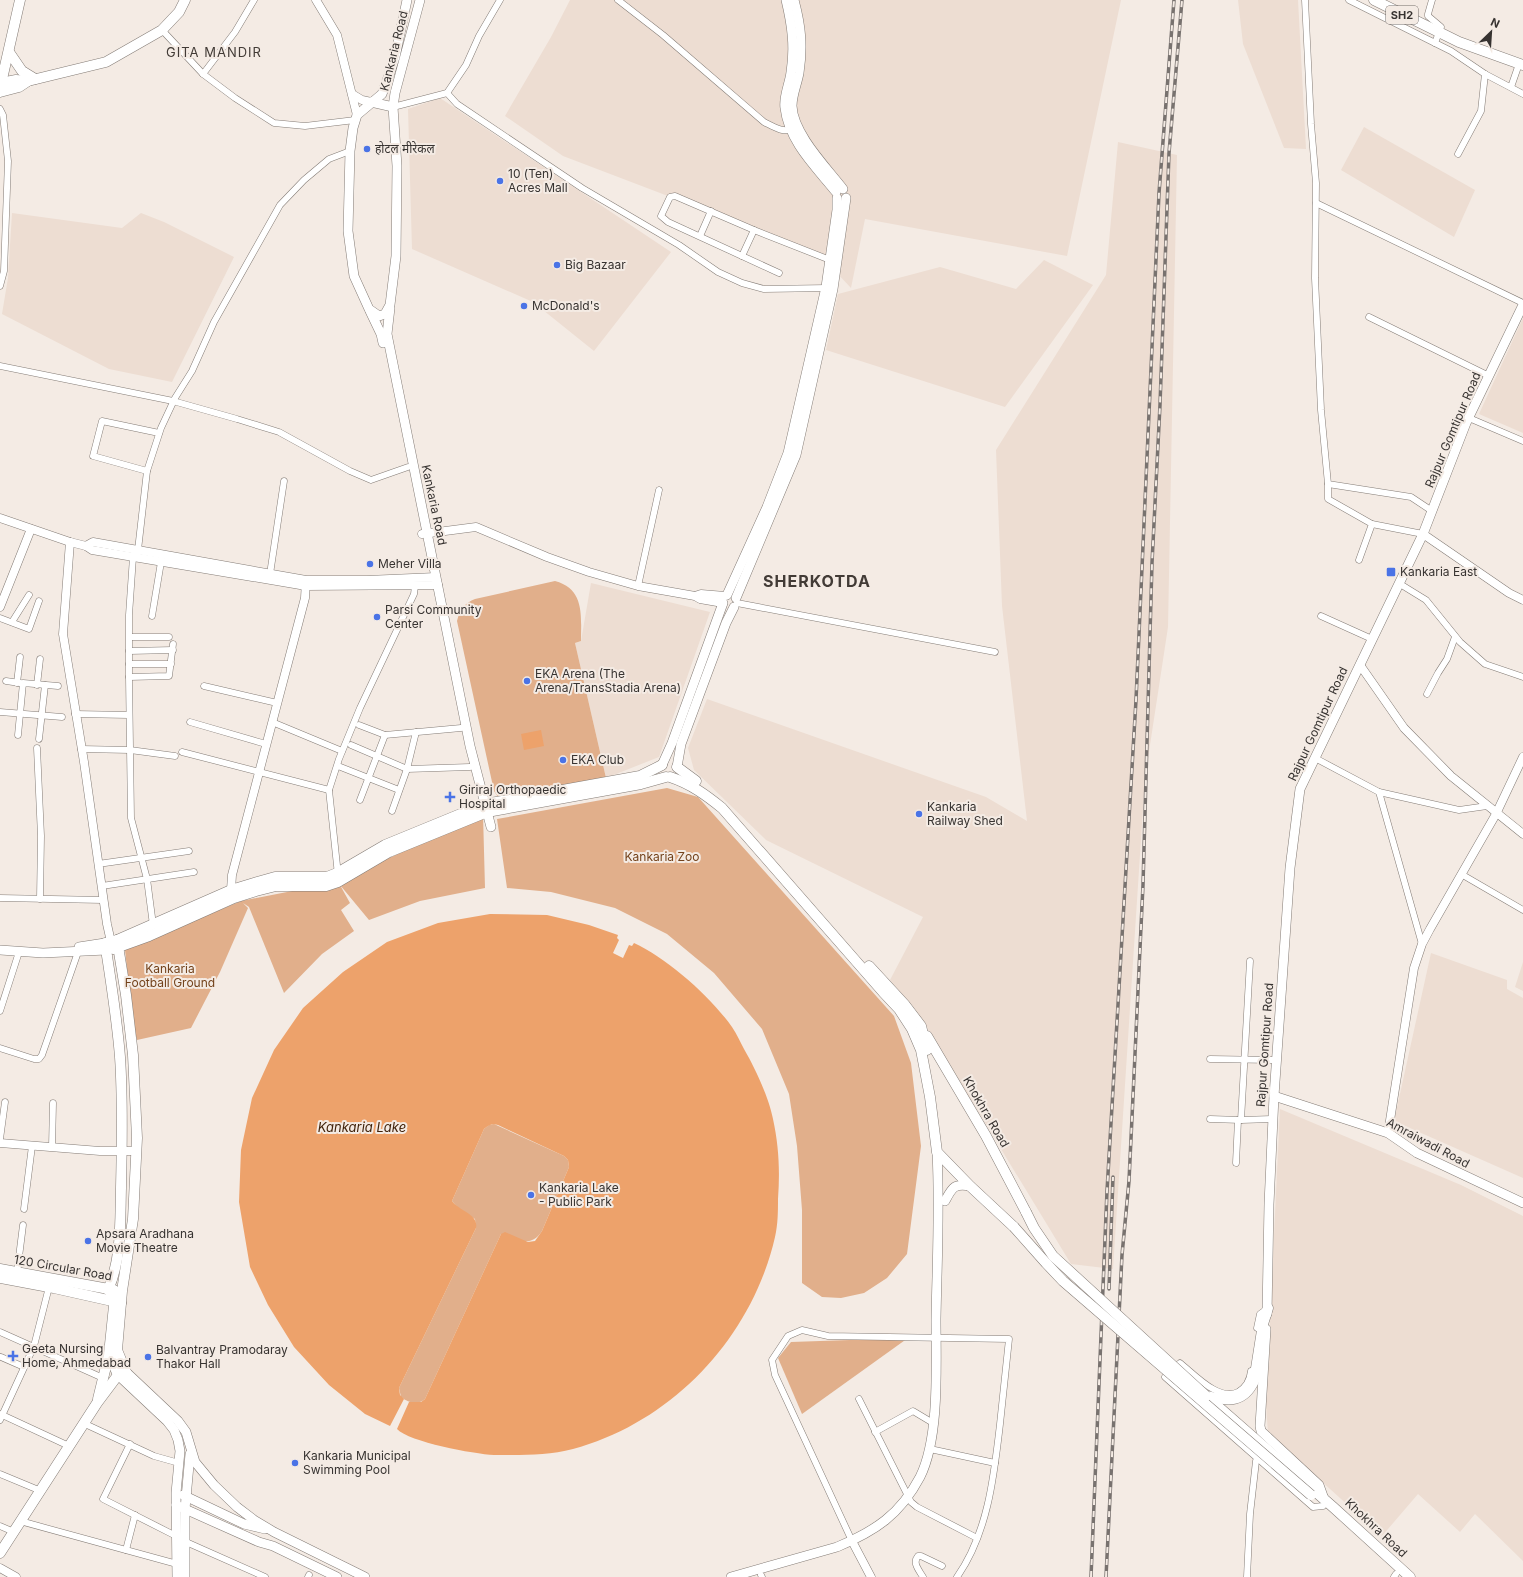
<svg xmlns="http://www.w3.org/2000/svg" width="1523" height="1577" viewBox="0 0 1523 1577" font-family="Inter,'Noto Sans Devanagari',sans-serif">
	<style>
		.built { fill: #edddd2 }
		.green { fill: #e1af8b }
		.water { fill: #eda26b }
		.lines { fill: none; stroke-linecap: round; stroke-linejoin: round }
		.minor-casing { stroke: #847c76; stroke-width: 7 }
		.tertiary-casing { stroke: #847c76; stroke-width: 9 }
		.secondary-casing { stroke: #847c76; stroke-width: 10 }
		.primary-casing { stroke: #847c76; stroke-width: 11 }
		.minor { stroke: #fff; stroke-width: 6 }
		.tertiary { stroke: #fff; stroke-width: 8 }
		.secondary { stroke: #fff; stroke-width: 9 }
		.primary { stroke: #fff; stroke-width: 10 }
		.rail-casing { stroke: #78726f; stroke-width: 3.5 }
		.rail { stroke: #f4ebe4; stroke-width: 2; stroke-dasharray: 6; stroke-linecap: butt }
		.primary-bridge-casing { stroke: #847c76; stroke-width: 11; stroke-linecap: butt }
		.primary-bridge { stroke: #fff; stroke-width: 10 }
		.poi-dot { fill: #4a73e6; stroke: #f4ebe4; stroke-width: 1.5 }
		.labels { text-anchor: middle; stroke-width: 4; stroke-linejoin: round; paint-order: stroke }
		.shield { fill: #f4ebe4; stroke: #706a67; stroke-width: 1 }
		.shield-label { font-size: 11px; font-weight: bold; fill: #373331 }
		.street-label { font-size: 12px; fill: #373331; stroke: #f4ebe4 }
		.poi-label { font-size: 12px; fill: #373331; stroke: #f4ebe4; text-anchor: start }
		.park-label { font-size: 12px; fill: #73421b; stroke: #f4ebe4 }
		.neighbourhood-label { font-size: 13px; letter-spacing: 1px; fill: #423b36; stroke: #f4ebe4 }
		.water-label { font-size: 13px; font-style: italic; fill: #40220a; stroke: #f4ebe4 }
		.district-label { font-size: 16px; font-weight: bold; letter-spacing: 1px; fill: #423b36; stroke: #f4ebe4 }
	</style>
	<rect width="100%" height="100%" fill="#f4ebe4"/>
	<g class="built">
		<path d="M570,0H1121L1067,256L865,219L851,288L819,254L784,245L723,217L563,156L505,116L551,37Z"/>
		<path d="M1238,0H1298L1306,149L1284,148L1243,44Z"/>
		<path d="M440,98L671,252L594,351L533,302L412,249L408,109Z"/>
		<path d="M1364,127L1475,190L1454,237L1341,170Z"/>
		<path d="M1118,142L1177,155L1168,627L1145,778L1113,1269L1071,1264L925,1024L890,980L923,917L766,840L694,770L688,748L707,699L986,797L1027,821L1002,606L996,450L1106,275Z"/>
		<path d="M12,213L122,228L141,213L164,222L234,257L172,382L109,369L2,314L8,278Z"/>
		<path d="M1044,260L1093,285L1005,407L826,350L838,294L940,267L1016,289Z"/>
		<path d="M1523,318V433L1479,414Z"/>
		<path d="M591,583L710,612L659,757L606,778L575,643L581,641Z"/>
		<path d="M1431,953L1507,980V989L1523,998V1178L1394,1121Z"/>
		<path d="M1523,962V991L1515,987Z"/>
		<path d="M1280,1109L1461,1185L1523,1216V1561L1475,1514L1460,1532L1418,1494L1382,1536L1268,1433L1266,1406Z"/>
	</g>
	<g class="green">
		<path d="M555,581C585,589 581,616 581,641L575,643L606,778L498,797L494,791L457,621C460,609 465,603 475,599Z"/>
		<path d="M667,788L698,797L894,1016L911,1063L921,1146L907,1254L887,1278L864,1293L841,1298L822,1297L802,1283V1210L797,1146L789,1094L762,1029L714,973L667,934L615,908L551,892L507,888L497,819Z"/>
		<path d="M483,814L485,888L420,901L369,920L340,885L350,903L341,910L354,931L322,954L284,993L249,907L243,903L248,908L220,972L191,1028L137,1040L133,1024L125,950L241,901L338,882Z"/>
		<path d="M494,1124L564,1156L568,1160L569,1167L542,1231C530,1249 518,1239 501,1234L425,1399C417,1406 409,1403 401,1397L399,1388L476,1228L475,1219L458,1208L452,1201L484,1129L489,1125Z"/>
		<path d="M908,1338L802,1414L778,1358L791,1342Z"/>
	</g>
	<g class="water">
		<path d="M541,730L544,746L524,750L521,734Z"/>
		<path d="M490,914L547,915L589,925L618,935L617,938L619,940L613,953L623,958L629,945L632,946L634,943C667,958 711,997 732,1027C737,1034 740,1042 744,1049C755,1068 769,1098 773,1119C779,1147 780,1171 778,1199C778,1211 778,1224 775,1237C752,1337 673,1422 573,1449C547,1456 520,1455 494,1455C474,1454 409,1442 397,1429L409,1402H421L425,1399L501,1234L505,1232L528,1242L535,1241L542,1231L569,1167L568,1160L564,1156L498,1125C492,1123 489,1125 484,1129L452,1201C459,1211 479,1214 476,1228L399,1388L400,1395L404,1399L390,1426L365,1414L329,1385L294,1347L268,1305L250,1267L239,1202L241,1150L252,1098L274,1050L303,1008L343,972L387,942L438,923Z"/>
	</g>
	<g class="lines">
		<g class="minor-casing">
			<g id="minor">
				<path d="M618,0L663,35L764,122C774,127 782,133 794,129"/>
				<path d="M1305,0L1311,124L1316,183L1315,278L1321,410L1328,484L1411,497L1432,511"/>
				<path d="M1349,0L1435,43"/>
				<path d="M1432,0L1428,14V16L1441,27L1435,43L1451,51L1485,74L1523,94"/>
				<path d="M162,30L203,74L235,98L274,123L305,126L355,120"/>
				<path d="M203,74L235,32L254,0"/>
				<path d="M1511,87L1519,64"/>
				<path d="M447,93L466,65L479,36L500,0"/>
				<path d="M393,107L447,93L457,104L582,188L679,245L718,272L742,283L764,289L828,288"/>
				<path d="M0,109L3,115L8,161L4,271L0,286"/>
				<path d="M1458,154L1481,111L1485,74"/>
				<path d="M1316,203L1523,303"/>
				<path d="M700,236L711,211"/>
				<path d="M742,256L754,230"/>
				<path d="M779,273L668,222L661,216L670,197L675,196L754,230L830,260"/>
				<path d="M1369,317L1489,376"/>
				<path d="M0,366L173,401L237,419L279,432L350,471L371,480L408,467"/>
				<path d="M1469,418L1523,441"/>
				<path d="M147,471L93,456L102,421L159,433"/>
				<path d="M1328,484V499L1372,524L1359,560"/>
				<path d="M1372,524L1423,534"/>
				<path d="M270,574L284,481"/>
				<path d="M1400,584L1426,600L1460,642L1485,664L1523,677"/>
				<path d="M638,586L659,490"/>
				<path d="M737,603L995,652"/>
				<path d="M152,616L161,562"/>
				<path d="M1321,616L1372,639"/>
				<path d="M0,618L29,629L39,601"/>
				<path d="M12,622L29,595"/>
				<path d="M130,637H169"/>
				<path d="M129,651L173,650"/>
				<path d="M129,664H171"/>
				<path d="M129,677L169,676L173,644"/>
				<path d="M6,681L20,683"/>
				<path d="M17,683L20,657"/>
				<path d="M37,685L40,659"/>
				<path d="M204,686L277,703"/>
				<path d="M1427,694L1438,673L1447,659L1455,637"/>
				<path d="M0,712L62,717"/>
				<path d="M75,714L129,715"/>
				<path d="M190,722L266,744"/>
				<path d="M272,722L342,751"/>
				<path d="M359,725L385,735L461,728"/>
				<path d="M18,735L23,683L58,686"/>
				<path d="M39,739L45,685"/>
				<path d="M351,745L407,769L470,767"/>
				<path d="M37,748L41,836L40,899"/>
				<path d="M81,749L130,750L175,756"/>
				<path d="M182,752L329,790"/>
				<path d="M1315,758L1379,792L1459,810L1487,806"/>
				<path d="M338,766L399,790"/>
				<path d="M1379,792L1422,944"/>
				<path d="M360,800L385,735"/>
				<path d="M392,811L407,769L416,732"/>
				<path d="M98,864L189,851"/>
				<path d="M1461,874L1523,910"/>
				<path d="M338,875L329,790L339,759L360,708L414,594L415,586"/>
				<path d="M102,886L194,872"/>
				<path d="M0,898L103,900"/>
				<path d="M153,925L147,879L131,818L129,677V615L133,557L138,550L147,471L161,428L175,398L192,371L214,322L280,205L304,180L329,159L350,151"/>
				<path d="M1250,961L1241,1120L1272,1119"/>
				<path d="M0,1011L19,952"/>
				<path d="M0,1048L34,1059H39L42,1055L78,952"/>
				<path d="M1210,1059L1276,1060"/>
				<path d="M1210,1119L1241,1120"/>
				<path d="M0,1139L5,1102"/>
				<path d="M52,1147L53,1103"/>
				<path d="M1236,1163L1238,1120"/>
				<path d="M24,1209L32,1146"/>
				<path d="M17,1273L23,1225"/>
				<path d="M1257,1328L1260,1314L1267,1309"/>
				<path d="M0,1332L103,1378"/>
				<path d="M1,1357L24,1367"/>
				<path d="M1251,1371C1250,1380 1247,1387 1238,1392C1219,1402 1194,1374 1180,1363L1165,1377L1313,1507L1323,1506"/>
				<path d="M859,1399L911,1502L917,1507L977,1538"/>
				<path d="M0,1414L69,1446"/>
				<path d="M0,1420L34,1346L49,1287"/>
				<path d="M83,1423L154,1456L179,1463"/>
				<path d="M875,1432L913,1411L933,1423"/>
				<path d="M130,1444L103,1499L176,1536"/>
				<path d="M930,1449L995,1463"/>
				<path d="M0,1474L41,1491"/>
				<path d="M20,1521L177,1564"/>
				<path d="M0,1526L14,1532"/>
				<path d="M852,1541L775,1375L772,1360L788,1336L802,1330L828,1336L1009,1339C1006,1367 1003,1395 1000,1424C994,1476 988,1533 957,1577"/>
				<path d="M186,1542L265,1577"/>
				<path d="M126,1550L135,1515"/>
				<path d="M761,1575L762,1577"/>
				<path d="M308,1577L309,1575"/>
				<path d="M923,1577C919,1570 912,1563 918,1556H921L942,1566"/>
				<path d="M1247,1577L1250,1514L1256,1461"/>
				<path d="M1394,1577L1396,1574"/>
			</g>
		</g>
		<g class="tertiary-casing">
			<g id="tertiary">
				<path d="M316,0L337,35L357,115"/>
				<path d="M352,94L362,100L371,102"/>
				<path d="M0,518L70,542L86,546L92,550L306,586L438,585"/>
				<path d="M422,534L476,527L547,557L589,572L638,586L695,596L700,599L723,603"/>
				<path d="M1423,534L1509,593L1523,600"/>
				<path d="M70,542L63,634L84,762L107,924L111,942"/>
				<path d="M86,546L93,542L306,580H367L436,577"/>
				<path d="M695,596L701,594L725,596"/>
				<path d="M0,607L31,529"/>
				<path d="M1360,665L1404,728L1451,776L1523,834"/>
				<path d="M233,895L231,890L232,875L305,598L306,581"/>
				<path d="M1388,1133L1414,968L1422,944L1430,929L1496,814L1523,757"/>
				<path d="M0,1143L100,1151H136"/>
				<path d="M852,1541L871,1577"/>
				<path d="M0,1568L16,1577"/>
			</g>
		</g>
		<g class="secondary-casing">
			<g id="secondary">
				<path d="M407,0L395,57L389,75L382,94L357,115L353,128L350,151L348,231L354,276L369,309L379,316L385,314L390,305L396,256L397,166L393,107L395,93L420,0"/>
				<path d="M786,0C792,25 795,47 791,72C790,83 783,97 785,108C789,142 816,167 836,192"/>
				<path d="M794,0C801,26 803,46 799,73C797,84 792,95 792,106C793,134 827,168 843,189"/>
				<path d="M371,102L393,107"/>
				<path d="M390,308L387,334L470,746L491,827"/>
				<path d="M370,311L381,334L383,343"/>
				<path d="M727,595L767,507L788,453L826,287L837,210V198"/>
				<path d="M736,598L796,455L833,289L846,198"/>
				<path d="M662,765L672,743L723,603"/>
				<path d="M677,767L681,744L726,623L734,607"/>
				<path d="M79,947L105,943"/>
				<path d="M0,950L43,953L106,950"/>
				<path d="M1274,1096L1388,1133L1417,1153L1523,1203"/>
				<path d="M945,1201C952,1188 954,1183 970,1186"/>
				<path d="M1267,1314L1269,1204L1274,1096L1290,868L1300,789L1423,534L1466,423L1523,305"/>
				<path d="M1266,1329L1260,1426L1261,1431L1319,1485L1324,1499"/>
				<path d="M126,1372L178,1421L186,1432L195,1462L214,1485L237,1507L254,1520L274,1532L365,1577"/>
				<path d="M118,1375L167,1421L174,1430L178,1440L180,1451L176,1493L177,1577"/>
				<path d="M183,1495L244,1524L265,1529"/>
				<path d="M176,1505L259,1542L273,1546L337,1577"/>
				<path d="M185,1577V1509L190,1454"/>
				<path d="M731,1577L837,1547C875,1531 900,1515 920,1477C940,1437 936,1364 936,1319C937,1263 940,1208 937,1152"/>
			</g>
		</g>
		<g class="primary-casing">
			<g id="primary">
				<path d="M1374,0L1459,42L1523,65"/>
				<path d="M9,52L22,71L35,79"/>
				<path d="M0,83L16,80L28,81"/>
				<path d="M0,88L20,0"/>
				<path d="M0,92L19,87L28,81L106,62L162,30L179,12L185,0"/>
				<path d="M677,767L696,781"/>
				<path d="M670,777C691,784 706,795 722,808L883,992L899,1009L912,1029L921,1050L930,1097L937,1152L970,1186L1014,1227"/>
				<path d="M113,949L149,936L234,898L256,891L276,886H326L338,882L389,852L487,812L641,784L666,777"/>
				<path d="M869,966L905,1005L921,1026L927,1050"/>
				<path d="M927,1036L986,1136L1026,1212"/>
				<path d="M0,1269L114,1290"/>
				<path d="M0,1278L54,1288L121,1303"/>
				<path d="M118,1375L109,1354L115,1296L108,1290C122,1258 120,1222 121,1188C122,1145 123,1101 120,1057C117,1019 111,981 105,943L117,940L231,890L254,883L275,877H327L337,873L385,845L485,804L640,776L662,765"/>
				<path d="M1206,1396L1333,1507L1410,1577"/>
				<path d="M1208,1396C1229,1402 1244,1402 1254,1381L1263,1324L1268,1308"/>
				<path d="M98,1399L109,1354"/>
				<path d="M0,1553L97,1403L118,1375L126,1372L117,1350L122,1291L133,1219L137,1138L133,1055L126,995L117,940"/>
			</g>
		</g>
		<use href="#minor" class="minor"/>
		<use href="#tertiary" class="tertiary"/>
		<use href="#secondary" class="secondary"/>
		<use href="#primary" class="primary"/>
		<g class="rail-casing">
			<g id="rail">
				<path d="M1109,1289L1113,1177"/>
				<path d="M1091,1577L1107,1191L1136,700L1159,193L1174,0"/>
				<path d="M1106,1577L1122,1255L1129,1181L1143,885L1152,563L1160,405L1169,153L1182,0"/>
			</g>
		</g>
		<use href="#rail" class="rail"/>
		<g class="primary-bridge-casing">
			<g id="primary-bridge">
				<path d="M1026,1212L1034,1228L1053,1256L1206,1396"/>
				<path d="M1014,1227L1046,1263L1063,1281L1311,1495"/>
			</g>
		</g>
		<use href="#primary-bridge" class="primary-bridge"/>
	</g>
	<g class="poi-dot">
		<circle cx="367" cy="149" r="4"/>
		<circle cx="500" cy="181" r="4"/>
		<circle cx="557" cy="265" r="4"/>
		<circle cx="524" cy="306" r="4"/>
		<circle cx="370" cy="564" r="4"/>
		<rect x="1386" y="567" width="10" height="10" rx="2"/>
		<circle cx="377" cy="617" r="4"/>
		<circle cx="527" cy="681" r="4"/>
		<circle cx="563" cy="760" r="4"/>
		<path d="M448 791h4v4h4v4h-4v4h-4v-4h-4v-4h4z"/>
		<circle cx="919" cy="814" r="4"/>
		<circle cx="531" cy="1195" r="4"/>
		<circle cx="88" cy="1241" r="4"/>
		<path d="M11 1350h4v4h4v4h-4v4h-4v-4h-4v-4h4z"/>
		<circle cx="148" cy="1357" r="4"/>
		<circle cx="295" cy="1463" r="4"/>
	</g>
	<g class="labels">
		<rect class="shield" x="1386" y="6" width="32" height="18" rx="3"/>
		<g class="shield-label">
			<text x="1402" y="19">SH2</text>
		</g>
		<g class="street-label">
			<text transform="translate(394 51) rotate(-76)" y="4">Kankaria Road</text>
			<text transform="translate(1453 430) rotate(-67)" y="4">Rajpur Gomtipur Road</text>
			<text transform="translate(434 505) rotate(78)" y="4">Kankaria Road</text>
			<text transform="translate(1318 724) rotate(-65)" y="4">Rajpur Gomtipur Road</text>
			<text transform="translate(1265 1045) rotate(-86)" y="4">Rajpur Gomtipur Road</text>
			<text transform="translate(986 1112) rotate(60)" y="4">Khokhra Road</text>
			<text transform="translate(1428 1143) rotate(28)" y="4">Amraiwadi Road</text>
			<text transform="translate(63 1268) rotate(10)" y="4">120 Circular Road</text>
			<text transform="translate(1376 1528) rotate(43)" y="4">Khokhra Road</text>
		</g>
		<g class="poi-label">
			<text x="375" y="153">होटल मीरेकल</text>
			<text x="508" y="178">10 (Ten)<tspan x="508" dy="14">Acres Mall</tspan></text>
			<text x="565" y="269">Big Bazaar</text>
			<text x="532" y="310">McDonald's</text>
			<text x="378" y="568">Meher Villa</text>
			<text x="1400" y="576">Kankaria East</text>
			<text x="385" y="614">Parsi Community<tspan x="385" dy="14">Center</tspan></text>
			<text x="535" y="678">EKA Arena (The<tspan x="535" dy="14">Arena/TransStadia Arena)</tspan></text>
			<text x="571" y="764">EKA Club</text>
			<text x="459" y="794">Giriraj Orthopaedic<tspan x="459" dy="14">Hospital</tspan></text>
			<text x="927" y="811">Kankaria<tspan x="927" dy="14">Railway Shed</tspan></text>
			<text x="539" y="1192">Kankaria Lake<tspan x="539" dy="14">- Public Park</tspan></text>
			<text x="96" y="1238">Apsara Aradhana<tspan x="96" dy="14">Movie Theatre</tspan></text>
			<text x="22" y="1353">Geeta Nursing<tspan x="22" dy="14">Home, Ahmedabad</tspan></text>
			<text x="156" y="1354">Balvantray Pramodaray<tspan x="156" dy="14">Thakor Hall</tspan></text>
			<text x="303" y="1460">Kankaria Municipal<tspan x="303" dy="14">Swimming Pool</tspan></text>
		</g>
		<g class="park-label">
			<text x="662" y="861">Kankaria Zoo</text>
			<text x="170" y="973">Kankaria<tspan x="170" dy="14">Football Ground</tspan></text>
		</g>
		<g class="neighbourhood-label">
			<text x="214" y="57">GITA MANDIR</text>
		</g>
		<g class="water-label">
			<text x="362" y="1132">Kankaria Lake</text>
		</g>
		<g class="district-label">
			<text x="817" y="587">SHERKOTDA</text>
		</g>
	</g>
	<g transform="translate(1491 32) rotate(25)" stroke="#f4ebe4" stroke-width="3" paint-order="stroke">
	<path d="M0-3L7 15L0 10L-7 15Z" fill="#373331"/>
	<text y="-6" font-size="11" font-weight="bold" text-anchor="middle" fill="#373331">N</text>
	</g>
</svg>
